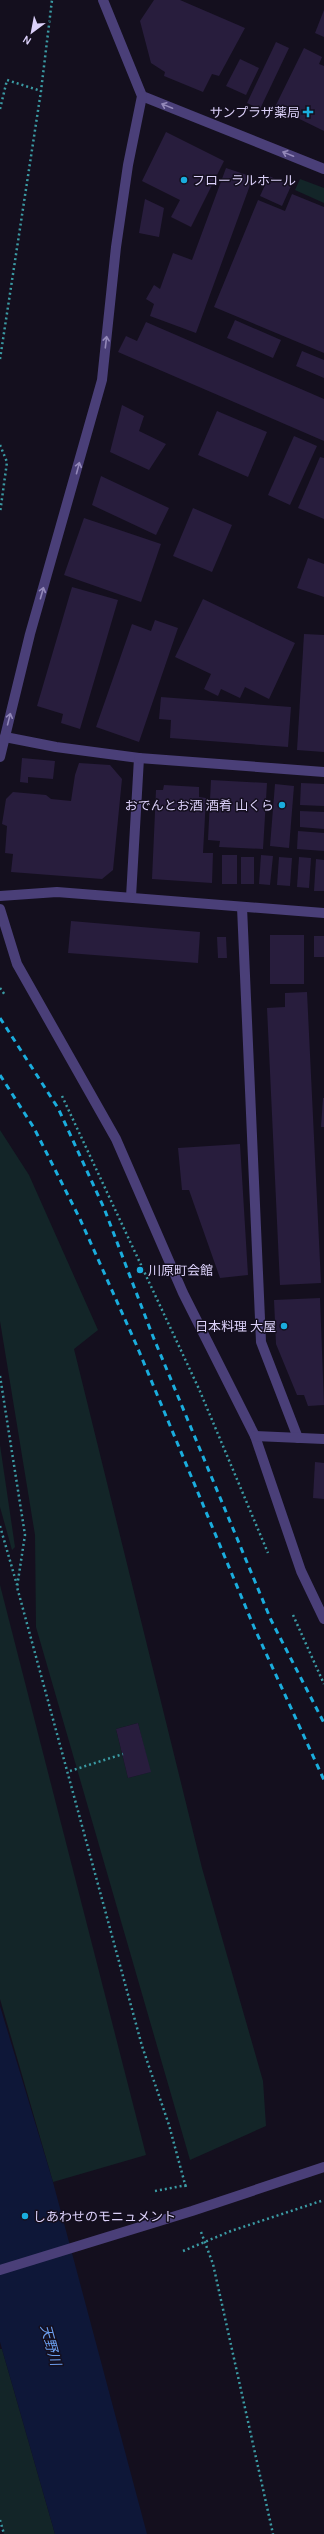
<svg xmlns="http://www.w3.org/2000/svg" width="324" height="2534" viewBox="0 0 324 2534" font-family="Karla,'Noto Sans JP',sans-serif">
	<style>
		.green { fill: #132528; fill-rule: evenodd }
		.water { fill: #0e1738 }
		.building { fill: #281d3d }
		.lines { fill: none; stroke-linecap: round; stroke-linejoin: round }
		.path { stroke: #3b9ba4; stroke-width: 2.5; stroke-dasharray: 2 3; stroke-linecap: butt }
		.minor { stroke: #4a3f78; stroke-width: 10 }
		.rail { stroke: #1aaddd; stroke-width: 3; stroke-dasharray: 6 5; stroke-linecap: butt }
		.oneway { stroke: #9388b9 }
		.poi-dot { fill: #1aaddd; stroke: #140f1e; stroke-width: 1.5 }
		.labels { text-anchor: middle; stroke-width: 3; stroke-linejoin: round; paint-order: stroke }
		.poi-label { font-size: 13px; fill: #dcd1fa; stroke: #140f1e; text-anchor: end }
		.water-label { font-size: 14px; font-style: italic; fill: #6b9eee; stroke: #140f1e }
	</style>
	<rect width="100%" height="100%" fill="#140f1e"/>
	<g class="green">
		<path d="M300,179L324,188V203L295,190Z"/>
		<path d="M0,1130L29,1175L98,1330L74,1349L202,1868L263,2081L266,2126L190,2160L36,1627L35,1535L0,1321ZM138,1723L150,1772L128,1778L116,1729Z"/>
		<path d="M0,1445L15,1547L12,1550L0,1507Z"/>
		<path d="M0,1585L146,2155L53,2182L0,1999Z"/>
		<path d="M0,2349H2L55,2534H4L0,2520Z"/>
	</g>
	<path class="water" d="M0,2006L53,2182L147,2534H55L0,2342Z"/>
	<g class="building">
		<path d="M154,0H180L245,28L219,76L212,74L203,92L164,76L165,72L151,63L140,21Z"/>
		<path d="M324,10V37L315,33Z"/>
		<path d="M276,42L289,48L260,109L247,103Z"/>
		<path d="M304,48L322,57L319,64L324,66V131L275,107Z"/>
		<path d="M240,59L259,68L246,95L226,86Z"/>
		<path d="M166,132L224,161L191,227L171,217L180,200L142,181Z"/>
		<path d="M226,168L253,177L196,333L150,316L154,304L146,299L154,285L160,289L173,253L192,260Z"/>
		<path d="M269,176L291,186L282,206L260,196Z"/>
		<path d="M292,194L324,207V353L214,307L258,200L285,211Z"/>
		<path d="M145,199L164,208L159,237L139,233Z"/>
		<path d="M235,320L281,340L273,358L227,338Z"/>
		<path d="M146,322L324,399V441L118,352L126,336L137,341Z"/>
		<path d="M302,351L324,360V378L296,366Z"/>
		<path d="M122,405L144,416L139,431L166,444L149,470L110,452Z"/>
		<path d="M217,411L267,432L248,477L198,455Z"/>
		<path d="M294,436L317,446L290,505L268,495Z"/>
		<path d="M320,457L324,458V519L298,508Z"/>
		<path d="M101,476L169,508L156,535L92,505Z"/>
		<path d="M193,508L232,525L212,572L173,556Z"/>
		<path d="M84,518L161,544L141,602L64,575Z"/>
		<path d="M308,558L324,564V597L297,588Z"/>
		<path d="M72,587L118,600L80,729L61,723L63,714L37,706Z"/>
		<path d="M203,599L295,643L269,699L245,687L240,698L221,689L218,696L204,689L211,674L175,657Z"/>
		<path d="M155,620L178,628L139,742L96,727L132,624L151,631Z"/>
		<path d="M304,634L324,635V752L297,750Z"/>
		<path d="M161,697L291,707L288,747L170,738L171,720L159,719Z"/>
		<path d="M22,758L55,761L53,779L28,777V783L20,782Z"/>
		<path d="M79,763L110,765L122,779L113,870L102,879L11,872L13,854L5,853L7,826L2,824L6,799L13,792L46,795L51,799L71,801L75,775Z"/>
		<path d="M211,780L267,783L263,849L219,847L220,841L208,840Z"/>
		<path d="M301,783L324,784V806L300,805Z"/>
		<path d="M275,784L294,786L289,848L270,846Z"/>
		<path d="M164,785L199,787V797L206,798L203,853H213L212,883L152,879L156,790H163Z"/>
		<path d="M300,811L324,812V829L300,827Z"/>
		<path d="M298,831L324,833V851L297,849Z"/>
		<rect x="222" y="855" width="15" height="29"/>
		<path d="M261,855L273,856L270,885L259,884Z"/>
		<rect x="241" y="857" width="13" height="27"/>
		<path d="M279,857L292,858L290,886L277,885Z"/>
		<path d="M299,857L311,858L309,888L297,887Z"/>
		<path d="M316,859L324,860V891H314Z"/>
		<path d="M71,921L200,932L198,963L68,953Z"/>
		<rect x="270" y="935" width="34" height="49"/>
		<rect x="314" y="936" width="10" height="21"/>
		<path d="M217,937H226L227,958H218Z"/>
		<path d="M307,992L321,1283L280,1285L267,1008L285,1007V993Z"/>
		<path d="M323,1098H324V1127H321Z"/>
		<path d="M240,1144L248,1275L220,1278L189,1190H182L178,1148Z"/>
		<path d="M320,1298L324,1405L308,1406L304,1395H297L276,1344L274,1300Z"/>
		<path d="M315,1462L324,1463V1499L313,1498Z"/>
		<path d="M138,1723L151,1772L128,1778L116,1729Z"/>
	</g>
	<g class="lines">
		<g class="path">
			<path d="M0,109L7,80L41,91"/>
			<path d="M0,359L41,91L52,0"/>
			<path d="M0,445L7,462L0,513"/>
			<path d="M0,988L5,995"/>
			<path d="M62,1096L199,1389L268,1553"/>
			<path d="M0,1376L25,1535L17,1587L142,2046L169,2125L186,2188"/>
			<path d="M0,1526L17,1585"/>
			<path d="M293,1615L324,1684"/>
			<path d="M70,1771L123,1754"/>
			<path d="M155,2191L187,2185"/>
			<path d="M201,2232L213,2264L273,2534"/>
			<path d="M183,2251L231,2231L324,2200"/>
			<path d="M0,2520L4,2534"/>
		</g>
		<g class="minor">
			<path d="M142,96L324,169"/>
			<path d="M5,737L56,747L139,758L131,897"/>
			<path d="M0,757L30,634L102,380L116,247L128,165L142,96L103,0"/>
			<path d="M139,758L324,772"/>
			<path d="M0,896L57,892L324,913"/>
			<path d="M242,907L261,1342L298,1438"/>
			<path d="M0,909L17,964L116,1139L183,1293L255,1436L301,1571L324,1619"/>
			<path d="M255,1436L324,1439"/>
			<path d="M0,2270L192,2211L324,2167"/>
		</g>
		<g class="rail">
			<path d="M0,1018L58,1108L104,1208L152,1334L271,1620L324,1723"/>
			<path d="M0,1075L34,1128L80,1219L136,1344L254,1627L324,1780"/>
		</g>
	</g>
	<defs><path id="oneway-shaft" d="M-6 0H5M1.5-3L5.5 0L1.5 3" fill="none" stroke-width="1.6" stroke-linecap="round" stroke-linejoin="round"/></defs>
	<g class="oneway">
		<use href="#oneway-shaft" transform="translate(167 106) rotate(-158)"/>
		<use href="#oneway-shaft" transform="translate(288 154) rotate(-158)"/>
		<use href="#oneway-shaft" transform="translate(106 342) rotate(-83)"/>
		<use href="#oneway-shaft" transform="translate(78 468) rotate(-75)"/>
		<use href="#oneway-shaft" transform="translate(42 593) rotate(-74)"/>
		<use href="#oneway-shaft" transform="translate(9 719) rotate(-76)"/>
	</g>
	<g class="poi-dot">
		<path d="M306 106h4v4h4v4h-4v4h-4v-4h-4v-4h4z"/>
		<circle cx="184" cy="180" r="4"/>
		<circle cx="282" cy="805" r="4"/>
		<circle cx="140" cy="1270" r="4"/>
		<circle cx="284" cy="1326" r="4"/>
		<circle cx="25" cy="2216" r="4"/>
	</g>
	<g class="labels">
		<g class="poi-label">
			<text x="300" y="117">サンプラザ薬局</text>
			<text x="192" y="185" text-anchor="start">フローラルホール</text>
			<text x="274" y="810">おでんとお酒 酒肴 山くら</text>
			<text x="148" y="1275" text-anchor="start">川原町会館</text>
			<text x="276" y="1331">日本料理 大屋</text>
			<text x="33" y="2221" text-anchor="start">しあわせのモニュメント</text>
		</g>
		<g class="water-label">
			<text transform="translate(51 2345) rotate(75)" y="5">天野川</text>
		</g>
	</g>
	<g transform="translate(32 32) rotate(212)" stroke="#140f1e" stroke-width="3" paint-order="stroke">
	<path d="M0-3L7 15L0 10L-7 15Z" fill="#dcd1fa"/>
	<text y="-6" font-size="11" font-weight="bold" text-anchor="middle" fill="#dcd1fa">N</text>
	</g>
</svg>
